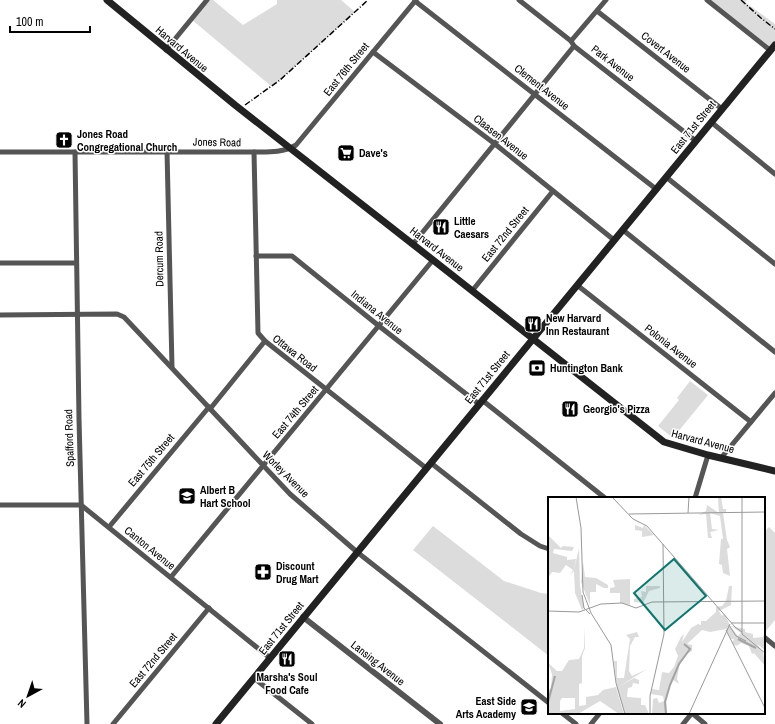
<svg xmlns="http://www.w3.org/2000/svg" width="775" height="724" viewBox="0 0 775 724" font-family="'Archivo Narrow',sans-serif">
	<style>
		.green { fill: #dcdcdc }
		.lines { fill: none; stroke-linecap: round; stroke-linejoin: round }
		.minor { stroke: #555; stroke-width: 5 }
		.tertiary { stroke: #555; stroke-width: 6 }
		.secondary { stroke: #222; stroke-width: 7 }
		.rail { stroke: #000; stroke-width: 1.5; stroke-dasharray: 6 2 1 2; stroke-linecap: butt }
		.labels { text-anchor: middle; stroke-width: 3; stroke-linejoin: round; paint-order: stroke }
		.street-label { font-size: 11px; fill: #000; stroke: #fff }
		.poi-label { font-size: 11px; font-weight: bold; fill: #000; stroke: #fff; text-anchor: start }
		.inset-river { fill: none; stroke: #a3a3a3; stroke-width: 2 }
		.inset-road { fill: none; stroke: #999; stroke-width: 1 }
		.view { fill: #0f766e; fill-opacity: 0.15; stroke: #0f766e; stroke-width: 2 }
		.inset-edge { fill: none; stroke: #000; stroke-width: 2 }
	</style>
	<rect width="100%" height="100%" fill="#fff"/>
	<g class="green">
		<path d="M207,0H213L243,25L277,4V0H341L355,12L280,80L271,86L191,19Z"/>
		<path d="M707,0H747L745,2L775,24V45L771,51Z"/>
		<path d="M690,381L708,395L673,438L658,426L679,400L677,398Z"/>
		<path d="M433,526L504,581L541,593L549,594V656L413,550Z"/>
		<path d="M769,527L775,533V620L765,632L764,631V532Z"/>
	</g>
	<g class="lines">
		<g class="minor">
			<path d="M519,0L571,41L574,46L696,141"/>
			<path d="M707,0L771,51"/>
			<path d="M415,1L656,189"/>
			<path d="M597,11L722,109"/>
			<path d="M571,41L606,0"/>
			<path d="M166,50L207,0"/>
			<path d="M373,52L495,144L614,240"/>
			<path d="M711,122L775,174"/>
			<path d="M167,151L172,367"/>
			<path d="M0,152H254C268,152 283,153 296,145L416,0"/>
			<path d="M75,152L79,419L87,724"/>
			<path d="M254,152L258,333L265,341L426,468"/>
			<path d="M666,177L775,264"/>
			<path d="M623,230L775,352"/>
			<path d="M413,244L574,46"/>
			<path d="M256,256H292L379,326L479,404"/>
			<path d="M0,263H76"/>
			<path d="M577,285L751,422"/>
			<path d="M472,291L553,191"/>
			<path d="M0,315L117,314L124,317L290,494L357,552L549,703"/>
			<path d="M482,400L605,498"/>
			<path d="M210,409L265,341"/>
			<path d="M721,458L775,393"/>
			<path d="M431,463L521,534L540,546L549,549"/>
			<path d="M695,498L708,455"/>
			<path d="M0,505H81L270,658"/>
			<path d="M109,527L209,407"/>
			<path d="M171,577L433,260"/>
			<path d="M764,637L775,646"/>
			<path d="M254,678L312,724"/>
			<path d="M562,713L576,724"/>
			<path d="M692,713L705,724"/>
			<path d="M113,724L209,608"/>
			<path d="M591,724L600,713"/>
			<path d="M683,724L692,713"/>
		</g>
		<path class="tertiary" d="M303,617L440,724"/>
		<g class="secondary">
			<path d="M107,0L235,105L433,260L664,442L708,455L775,471"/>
			<path d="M216,724L775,45"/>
		</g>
		<g class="rail">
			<path d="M741,0L761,18L775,29"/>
			<path d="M245,105L280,80L368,0"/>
		</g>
	</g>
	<defs>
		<g id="church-square" transform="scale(0.9)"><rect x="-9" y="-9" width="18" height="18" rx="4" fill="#000" stroke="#fff"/><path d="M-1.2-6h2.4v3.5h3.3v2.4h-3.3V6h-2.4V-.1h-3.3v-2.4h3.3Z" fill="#fff"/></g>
		<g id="supermarket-square" transform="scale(0.9)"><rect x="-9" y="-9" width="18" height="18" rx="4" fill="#000" stroke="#fff"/><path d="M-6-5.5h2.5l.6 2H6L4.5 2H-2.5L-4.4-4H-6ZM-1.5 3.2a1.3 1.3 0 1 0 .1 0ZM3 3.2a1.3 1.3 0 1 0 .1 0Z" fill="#fff"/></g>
		<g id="restaurant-square" transform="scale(0.9)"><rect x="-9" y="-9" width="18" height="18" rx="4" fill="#000" stroke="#fff"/><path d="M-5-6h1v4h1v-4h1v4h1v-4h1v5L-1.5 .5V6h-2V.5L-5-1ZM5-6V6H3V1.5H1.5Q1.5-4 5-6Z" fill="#fff"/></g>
		<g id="bank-square" transform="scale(0.9)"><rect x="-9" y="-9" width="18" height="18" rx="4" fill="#000" stroke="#fff"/><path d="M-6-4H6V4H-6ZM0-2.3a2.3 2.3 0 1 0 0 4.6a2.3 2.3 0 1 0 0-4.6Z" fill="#fff"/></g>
		<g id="school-square" transform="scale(0.9)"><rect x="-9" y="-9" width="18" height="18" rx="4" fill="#000" stroke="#fff"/><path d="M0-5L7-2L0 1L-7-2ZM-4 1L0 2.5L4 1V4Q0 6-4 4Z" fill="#fff"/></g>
		<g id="pharmacy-square" transform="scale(0.9)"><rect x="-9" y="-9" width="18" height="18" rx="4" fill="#000" stroke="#fff"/><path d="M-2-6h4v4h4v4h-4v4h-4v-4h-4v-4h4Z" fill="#fff"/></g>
	</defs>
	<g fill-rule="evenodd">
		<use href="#church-square" x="64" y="140"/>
		<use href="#supermarket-square" x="346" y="153"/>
		<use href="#restaurant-square" x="441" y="227"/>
		<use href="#restaurant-square" x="533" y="324"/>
		<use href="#bank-square" x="537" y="368"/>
		<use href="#restaurant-square" x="570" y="409"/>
		<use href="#school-square" x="187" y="496"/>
		<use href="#pharmacy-square" x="263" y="572"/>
		<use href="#restaurant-square" x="287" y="659"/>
		<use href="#school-square" x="529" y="707"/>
	</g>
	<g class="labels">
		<g class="street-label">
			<text transform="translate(182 49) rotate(40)" y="4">Harvard Avenue</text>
			<text transform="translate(666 52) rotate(38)" y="4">Covert Avenue</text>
			<text transform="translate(613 63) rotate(38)" y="4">Park Avenue</text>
			<text transform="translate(346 69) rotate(-51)" y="4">East 76th Street</text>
			<text transform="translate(542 87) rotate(38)" y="4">Clement Avenue</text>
			<text transform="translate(693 127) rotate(-51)" y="4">East 71st Street</text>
			<text transform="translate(501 137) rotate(38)" y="4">Claasen Avenue</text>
			<text transform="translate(217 142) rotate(1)" y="4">Jones Road</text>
			<text transform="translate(505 234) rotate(-51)" y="4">East 72nd Street</text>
			<text transform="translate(437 249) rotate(38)" y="4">Harvard Avenue</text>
			<text transform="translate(159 259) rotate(-91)" y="4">Dercum Road</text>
			<text transform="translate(377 312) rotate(39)" y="4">Indiana Avenue</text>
			<text transform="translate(671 346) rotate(38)" y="4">Polonia Avenue</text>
			<text transform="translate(295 353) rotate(38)" y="4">Ottawa Road</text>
			<text transform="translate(487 377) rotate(-51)" y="4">East 71st Street</text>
			<text transform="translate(295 412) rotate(-50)" y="4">East 74th Street</text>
			<text transform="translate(69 438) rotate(-92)" y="4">Spafford Road</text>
			<text transform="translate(703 441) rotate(15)" y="4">Harvard Avenue</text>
			<text transform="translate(151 460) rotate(-50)" y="4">East 75th Street</text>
			<text transform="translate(286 474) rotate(45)" y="4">Worley Avenue</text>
			<text transform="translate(150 548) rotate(39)" y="4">Canton Avenue</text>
			<text transform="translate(281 628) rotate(-51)" y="4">East 71st Street</text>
			<text transform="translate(153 660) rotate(-50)" y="4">East 72nd Street</text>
			<text transform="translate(378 663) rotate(38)" y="4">Lansing Avenue</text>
		</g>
		<g class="poi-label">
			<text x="77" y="138">Jones Road<tspan x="77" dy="13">Congregational Church</tspan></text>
			<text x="359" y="157">Dave's</text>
			<text x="454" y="225">Little<tspan x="454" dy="13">Caesars</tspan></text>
			<text x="546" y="322">New Harvard<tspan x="546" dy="13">Inn Restaurant</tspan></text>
			<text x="550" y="372">Huntington Bank</text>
			<text x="583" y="413">Georgio's Pizza</text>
			<text x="200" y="494">Albert B<tspan x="200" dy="13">Hart School</tspan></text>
			<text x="276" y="570">Discount<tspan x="276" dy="13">Drug Mart</tspan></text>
			<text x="287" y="681" text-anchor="middle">Marsha's Soul<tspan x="287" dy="13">Food Cafe</tspan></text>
			<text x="516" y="705" text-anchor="end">East Side<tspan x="516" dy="13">Arts Academy</tspan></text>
		</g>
	</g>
	<g transform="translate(548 497)">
		<rect width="217" height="217" fill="#fff"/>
		<path d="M173,0L175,12H178V16H175L179,43L182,50L179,52L182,79L175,76L174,68L171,67L173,42H175L172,19L162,16L164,32L171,33L162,35L164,41H160L158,17L150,18L158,14L159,8L171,16L170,1ZM87,28L95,31L96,28L106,38L94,40V34L87,33ZM0,38L13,51L15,49L26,50L24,54L6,52L5,56L19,60V63L28,62L26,73L31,51L32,88L36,111L34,113L27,96L26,74L22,78L25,73L18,68L12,76L4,75L0,81ZM35,65L37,80L48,81L60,88V91H56L48,87V95H42V108L33,85ZM82,82V108L72,106V96H62V91L67,90L65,83ZM98,89H112V91L101,94L95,106L86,105V102L94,100L93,94L98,95ZM181,89H184L183,108L171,114L174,119L176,117L178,119L182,129L190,139L193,136L183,129L197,132V135L205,137V141L215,140L217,136V153L209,147L215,155L217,169L206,156L204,157L201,149L193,146L188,149L184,146L186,142H183L178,132L162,135L154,133L139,147L144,148V154L137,158L131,169L129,182L131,187L125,183L122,188L118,202L119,217H104L105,202L109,201L111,206L116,204L115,199L103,197L104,192L111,193L114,175L121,176L126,170L130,159L127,152L133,140L136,137L134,145L143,131L150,127L153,128V124H158L168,115V110L174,109L178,104ZM36,129L37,151L34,159V186L31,187V209L38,208V200L50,198L55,193L68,190L76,217H71L52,204L30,217H0V194L3,191L4,177L0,166L9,174H14L21,163L31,162L36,151ZM14,201H27V212L12,214V204ZM89,135L91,140H87L82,149L81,174L84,179L99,172L69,191L66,164H69V181H76L82,142L78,138ZM86,181L91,183V187L85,186L84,190L80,191L79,200L93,201V208H97L101,217H77L69,191Z" fill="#dcdcdc" fill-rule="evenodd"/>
		<path class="inset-river" d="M190,142L208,151M0,205L7,179M118,217L117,205L122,188L131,167L142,152L136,147"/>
		<path class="inset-road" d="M28,0L33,31L35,95L43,116L63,148L68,186L77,217M64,0L85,22L99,29L187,130L194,135M194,0V137L217,156M140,16L141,0M81,17L217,15M34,98L36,111L42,117M0,114L31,115L53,107L74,106L88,111L104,105L217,104M183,126H217M181,128L188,139L198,144M178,133L217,211M102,217V199L116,137L115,47M141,217L182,127"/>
		<path class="view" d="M126,62L158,99L117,133L86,96Z"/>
		<rect width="217" height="217" class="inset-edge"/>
	</g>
	<g transform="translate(28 696) rotate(220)" stroke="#ffffff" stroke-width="3" paint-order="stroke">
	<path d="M0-3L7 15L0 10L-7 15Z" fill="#000000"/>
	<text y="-6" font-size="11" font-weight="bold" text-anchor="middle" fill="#000000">N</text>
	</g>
	<path d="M10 26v6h80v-6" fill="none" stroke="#000000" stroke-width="2"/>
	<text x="16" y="26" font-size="12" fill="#000000" stroke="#ffffff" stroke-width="3" paint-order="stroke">100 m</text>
</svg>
